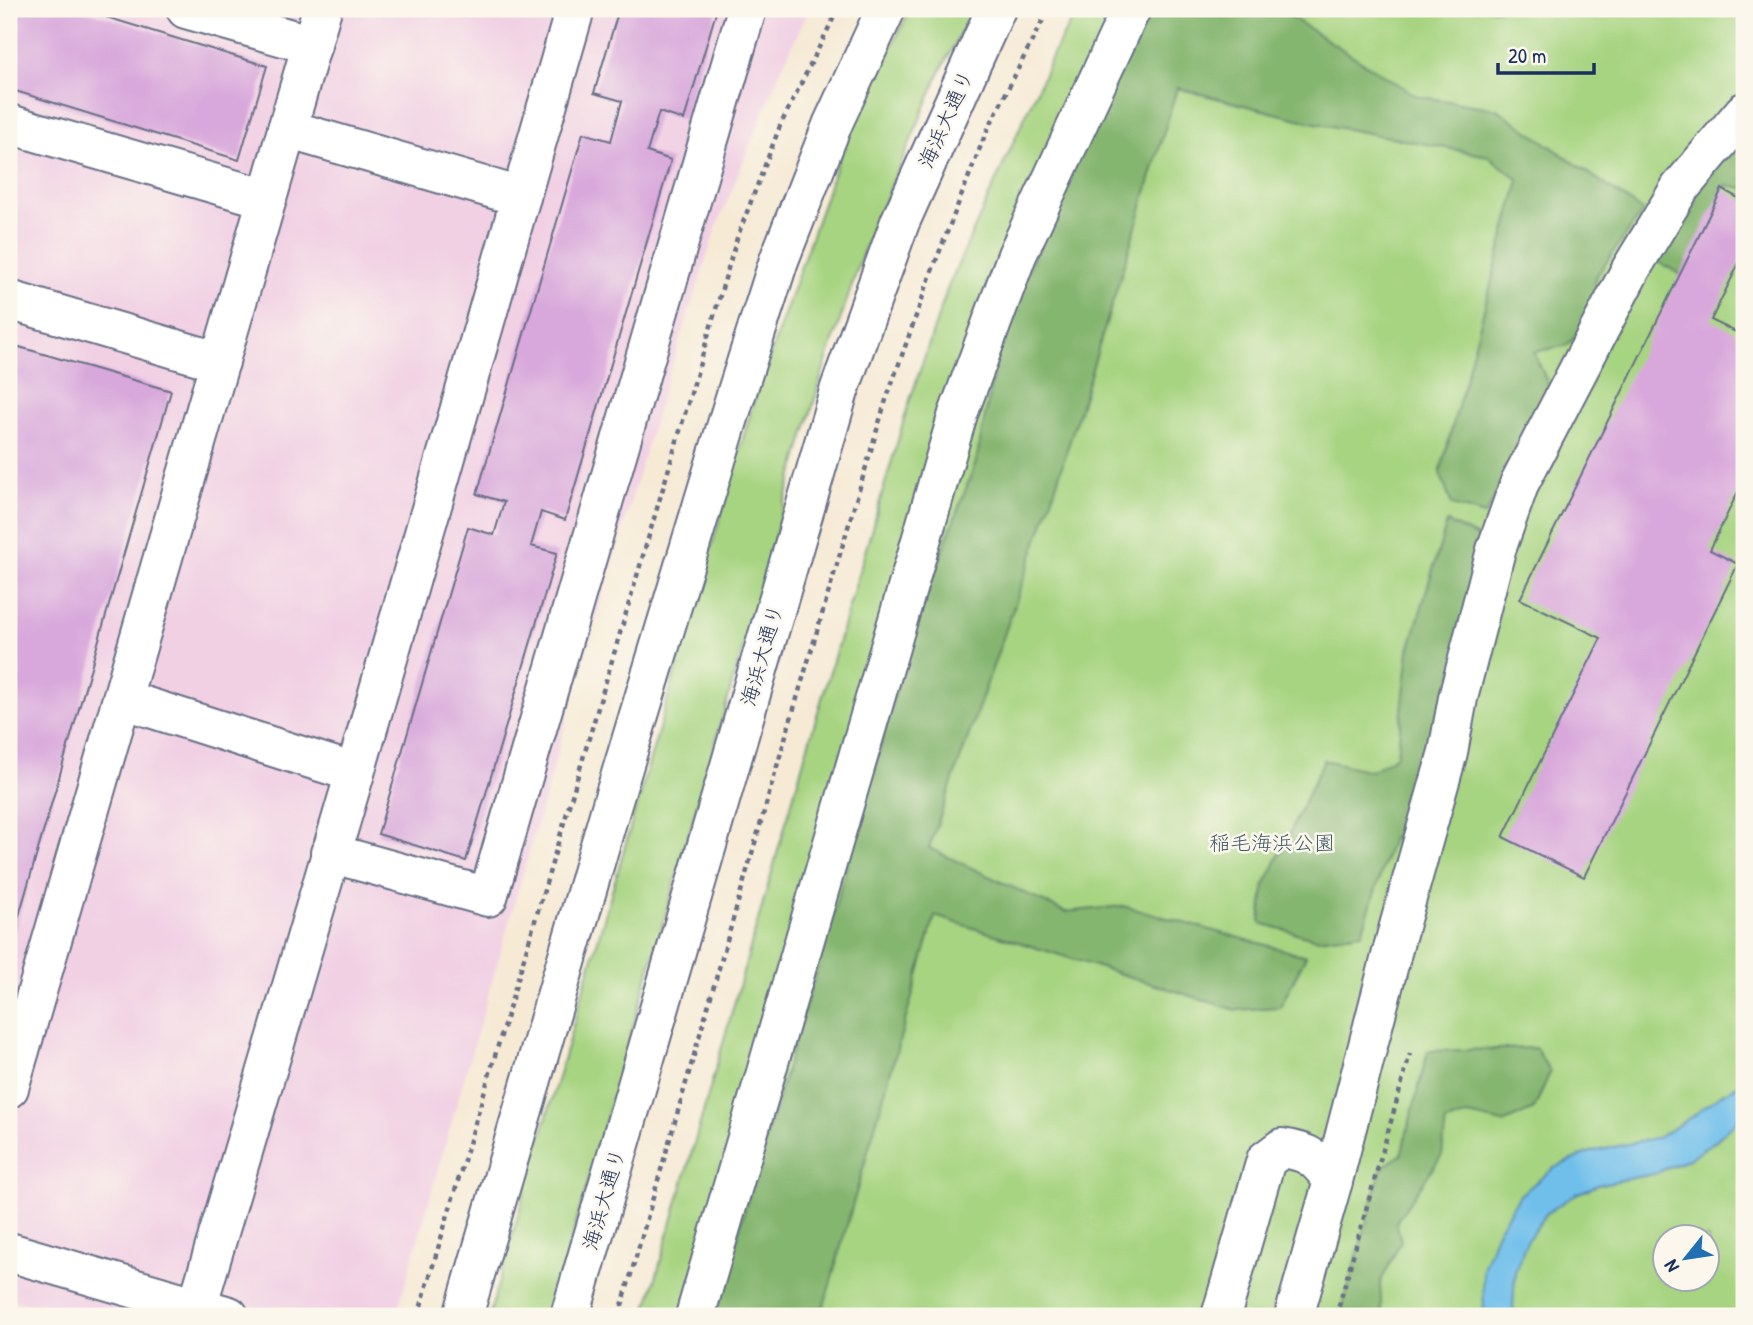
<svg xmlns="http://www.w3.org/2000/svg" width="1753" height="1325" viewBox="0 0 1753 1325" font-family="'Patrick Hand','Klee One',sans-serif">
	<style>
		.built { fill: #f1d0e4 }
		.green { fill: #a7d481; stroke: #618270; stroke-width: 2; fill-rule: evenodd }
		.forest { fill: #85b66f; stroke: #507266; stroke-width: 2 }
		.water { fill: #70bfeb; stroke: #4677a4; stroke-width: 2 }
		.building { fill: #d8a7db }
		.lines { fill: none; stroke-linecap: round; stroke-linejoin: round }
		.minor-casing { stroke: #687088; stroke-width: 42 }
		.path { stroke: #687088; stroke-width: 4.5; stroke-dasharray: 5 5; stroke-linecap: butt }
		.minor { stroke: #fff; stroke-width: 38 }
		.labels { text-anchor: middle; stroke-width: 5; stroke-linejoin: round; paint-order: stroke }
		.street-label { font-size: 21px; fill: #1b2f5e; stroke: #fbf7ec }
		.park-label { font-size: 21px; fill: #3e5867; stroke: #fbf7ec }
	</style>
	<rect width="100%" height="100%" fill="#fbf7ec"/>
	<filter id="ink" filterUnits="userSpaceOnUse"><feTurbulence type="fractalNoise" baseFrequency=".0143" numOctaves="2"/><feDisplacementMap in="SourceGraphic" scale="14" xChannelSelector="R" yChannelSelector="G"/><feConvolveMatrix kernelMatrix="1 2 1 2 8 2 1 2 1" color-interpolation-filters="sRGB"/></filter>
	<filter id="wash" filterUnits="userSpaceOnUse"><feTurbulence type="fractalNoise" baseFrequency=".00686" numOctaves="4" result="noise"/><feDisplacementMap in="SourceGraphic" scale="28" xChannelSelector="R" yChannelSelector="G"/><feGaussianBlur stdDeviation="1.57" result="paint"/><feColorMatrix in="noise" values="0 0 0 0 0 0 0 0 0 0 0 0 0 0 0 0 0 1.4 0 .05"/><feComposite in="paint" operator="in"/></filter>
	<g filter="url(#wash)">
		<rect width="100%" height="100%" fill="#f6ead5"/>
		<path class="built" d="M9,9H809L779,74L716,229L660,401L587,650L396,1316H66L9,1299Z"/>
		<g class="green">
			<path d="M910,9H973L940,72L863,252L822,374L549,1316H489L753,404L842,149Z"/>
			<path d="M1078,9H1744V1316H645L807,749L908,406L948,287L1055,50ZM1666,1238H1708V1280H1666Z"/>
		</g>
		<g class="forest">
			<path d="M1153,9H1278L1417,96L1497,109L1643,211L1595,278L1598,309L1568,345L1534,352L1553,396L1485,515L1452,505L1440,473L1519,180L1488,156L1310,122L1177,88L1140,213L1052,499L929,848L1065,912L1123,906L1306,956L1280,1007L1236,1010L935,916L821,1316H715L758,1163L828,932L916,620L976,462L1002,331L1107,87Z"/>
			<path d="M1744,128V188L1725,185L1683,276L1649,256Z"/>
			<path d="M1447,522L1489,542L1412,821L1392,838L1362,933L1317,939L1260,923L1264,887L1324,760L1371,771L1397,755L1409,650Z"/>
			<path d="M1536,1048L1550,1072L1534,1109L1503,1123L1468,1115L1446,1122L1442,1155L1396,1222L1401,1241L1380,1283L1382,1316H1340L1382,1167L1401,1155L1428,1051Z"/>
		</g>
		<path class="water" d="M1744,1082V1116L1738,1120L1715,1141L1689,1159L1654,1174L1601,1184L1576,1194L1547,1213L1527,1241L1515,1272L1513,1309L1515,1316H1484L1483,1269L1496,1233L1520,1195L1554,1168L1587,1153L1659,1137L1694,1115L1722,1094Z"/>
		<g id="blocks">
			<g class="building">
				<path d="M9,9H80L267,66L239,160L9,89Z"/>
				<path d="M619,9H717L684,120L659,112L647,152L671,160L565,520L541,512L531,546L557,553L466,861L378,834L468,527L494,535L504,502L477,494L583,133L611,141L622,101L594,93Z"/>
				<path d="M1722,189L1744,201V253L1711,320L1744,336V479L1710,550L1738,564L1584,877L1503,837L1601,638L1520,599Z"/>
				<path d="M9,344L171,391L9,950Z"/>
			</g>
		</g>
	</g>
	<g filter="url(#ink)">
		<use href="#blocks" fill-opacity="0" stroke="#687088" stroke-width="2"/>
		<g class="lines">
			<g class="minor-casing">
				<g id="minor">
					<path d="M186,9L312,45"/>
					<path d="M9,124L267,199"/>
					<path d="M287,129L521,197"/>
					<path d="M9,300L220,362"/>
					<path d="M122,699L355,773"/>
					<path d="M330,853L488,897L747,9"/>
					<path d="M9,1088L322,9"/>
					<path d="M1333,1181L1396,937L1448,752L1458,698L1496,550L1520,482L1631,269L1680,188L1744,112"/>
					<path d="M9,1252L229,1316"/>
					<path d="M197,1307L355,773L575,9"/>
					<path d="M463,1316L612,804L734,401L779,260L833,123L886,9"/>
					<path d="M570,1316L839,391L900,222L996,9"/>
					<path d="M695,1316L958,414L1017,255L1131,9"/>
					<path d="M1221,1316L1266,1160L1282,1148C1310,1152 1317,1159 1333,1181L1294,1316"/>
				</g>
			</g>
			<g class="path">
				<path d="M418,1316L737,238L780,126L838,9"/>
				<path d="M619,1316L784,742L885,403L932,271L985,135L1038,29L1049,9"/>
				<path d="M1336,1316L1410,1054"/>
			</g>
			<use href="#minor" class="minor"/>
		</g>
	</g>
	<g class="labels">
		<g class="street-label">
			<text transform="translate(946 119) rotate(-66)" y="7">海浜大通り</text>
			<text transform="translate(762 655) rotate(-74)" y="7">海浜大通り</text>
			<text transform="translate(604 1199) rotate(-74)" y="7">海浜大通り</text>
		</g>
		<g class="park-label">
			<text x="1272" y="850">稲毛海浜公園</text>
		</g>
	</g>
	<rect width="1753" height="1325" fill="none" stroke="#fbf7ec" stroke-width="35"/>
	<g transform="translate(1686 1258) rotate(240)"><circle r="33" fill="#fbf7ec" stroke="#a1a7b3" stroke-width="2"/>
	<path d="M0-5L12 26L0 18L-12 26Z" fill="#1f6fb2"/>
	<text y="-10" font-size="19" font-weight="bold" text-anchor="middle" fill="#1b2f5e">N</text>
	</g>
	<path d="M1498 63v10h96v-10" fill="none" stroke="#1b2f5e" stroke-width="3.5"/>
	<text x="1508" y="63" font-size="21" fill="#1b2f5e" stroke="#fbf7ec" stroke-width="5" paint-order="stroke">20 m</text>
</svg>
